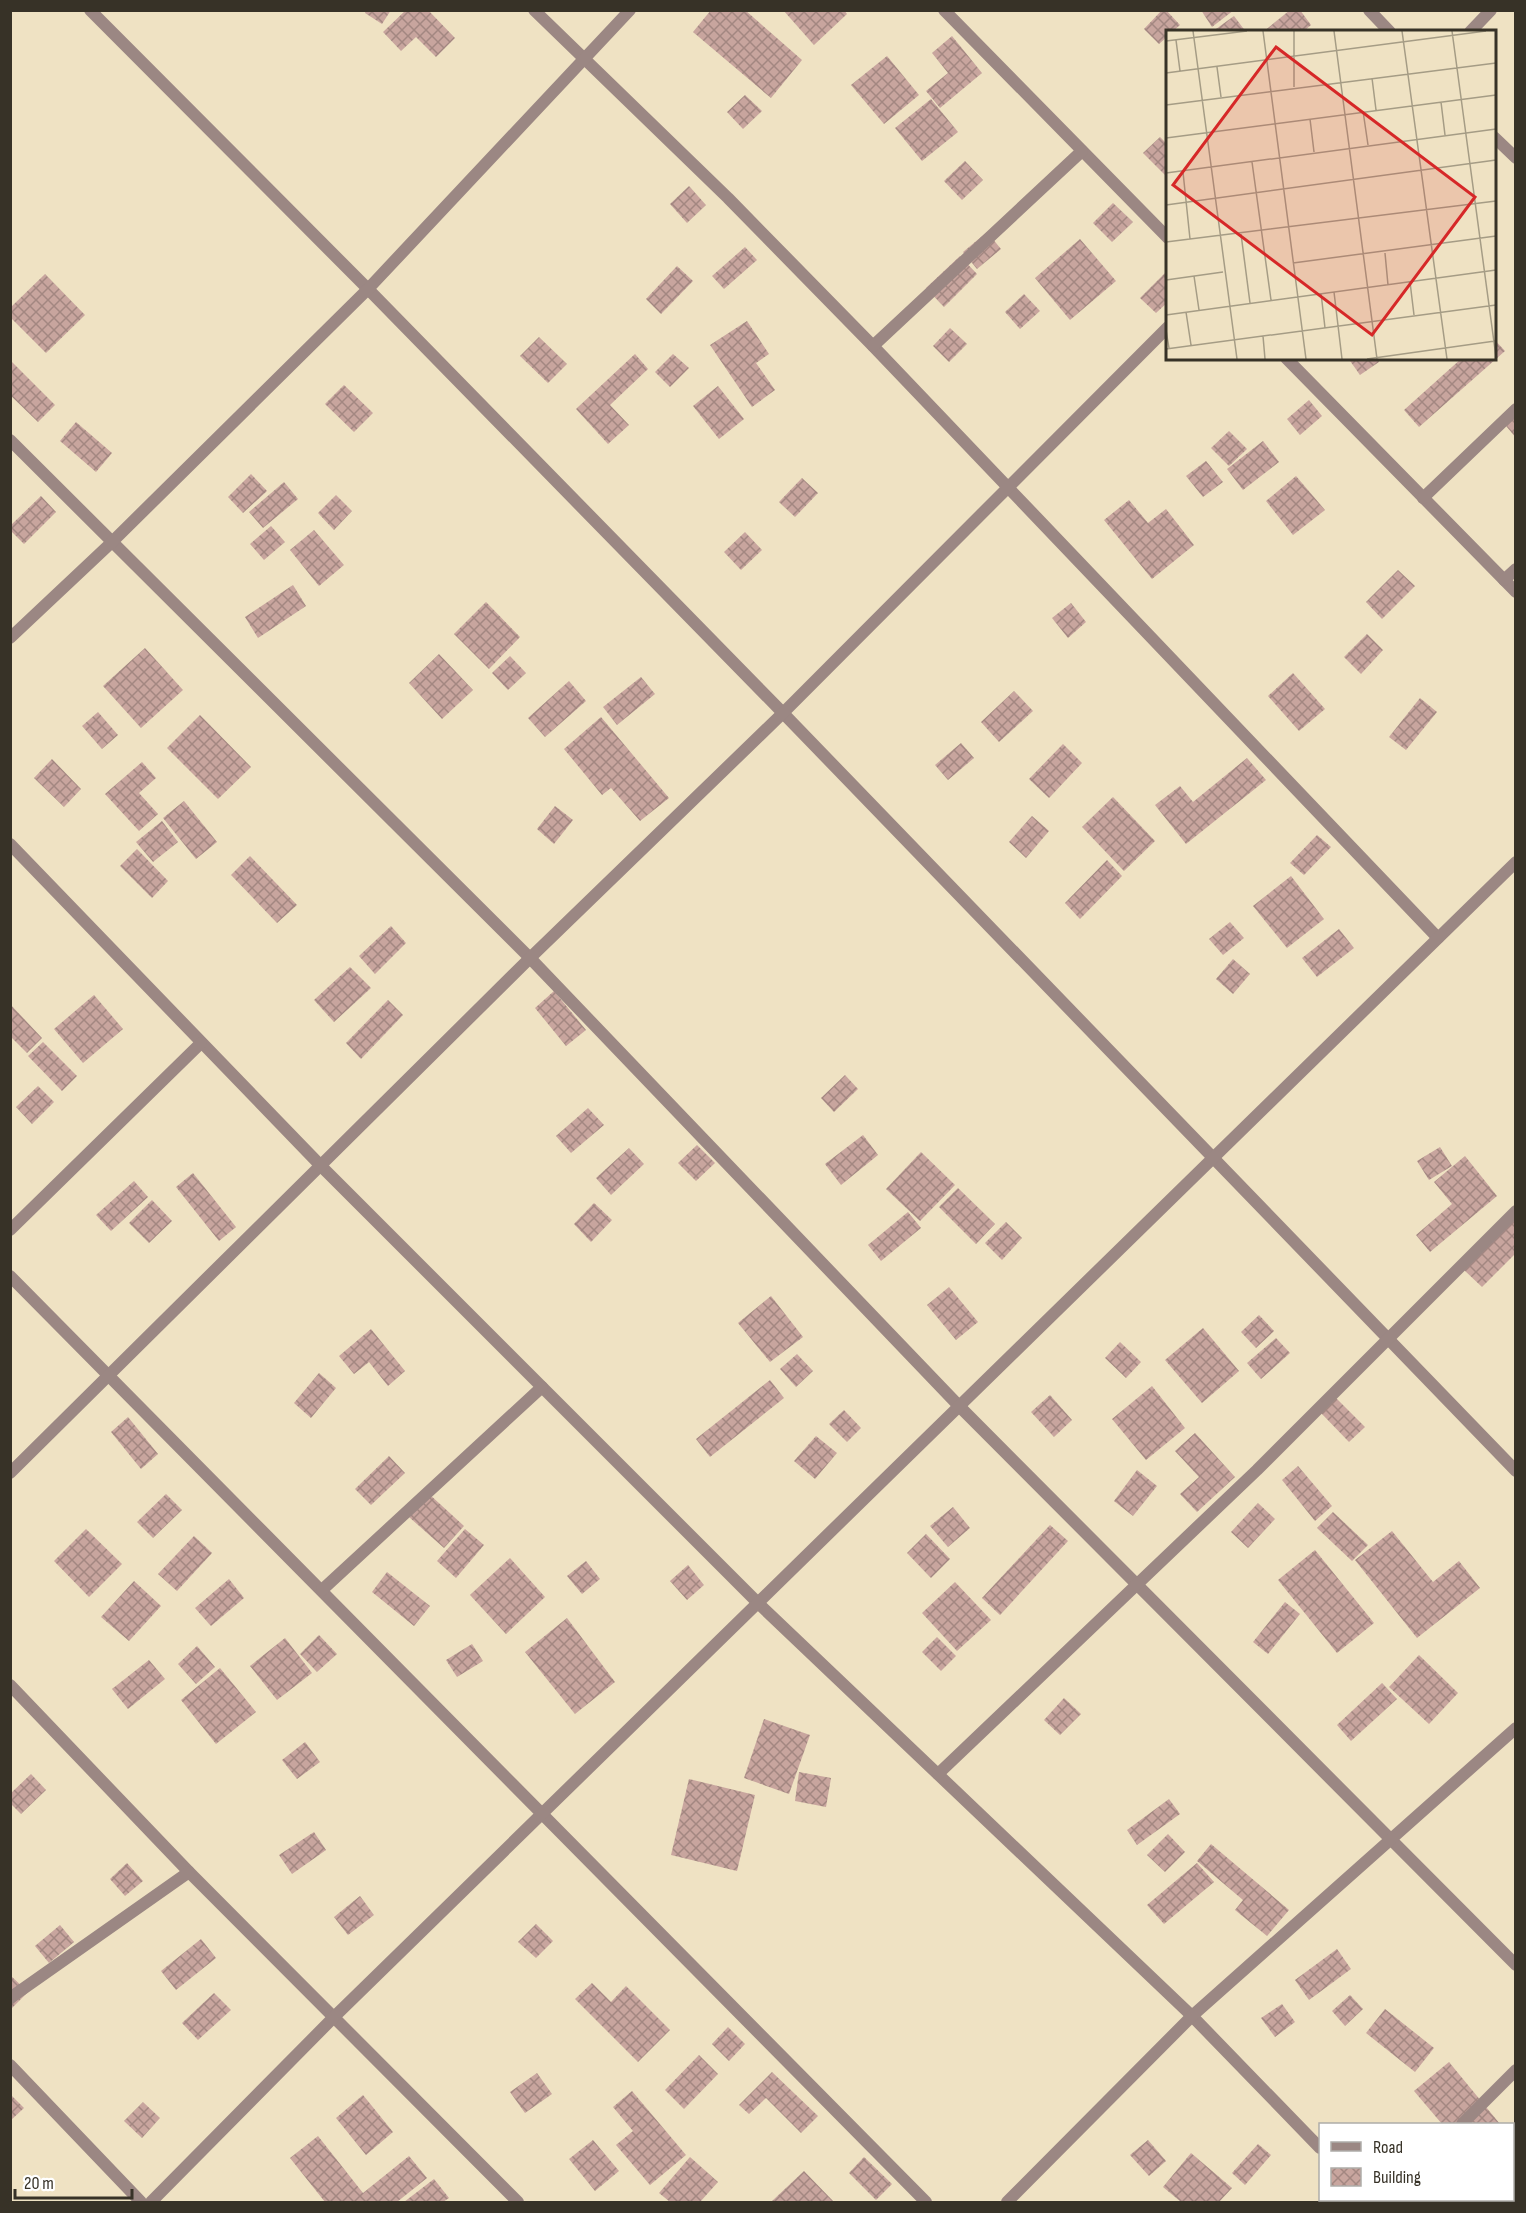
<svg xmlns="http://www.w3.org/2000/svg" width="1526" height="2213" viewBox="0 0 1526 2213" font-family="'Sofia Sans Condensed',sans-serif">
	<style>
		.building { fill: url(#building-cross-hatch) }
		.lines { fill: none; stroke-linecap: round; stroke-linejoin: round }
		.street { stroke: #9b8783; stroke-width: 12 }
		.inset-road { fill: none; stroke: #a59c85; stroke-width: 1.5 }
		.view { fill: #d62828; fill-opacity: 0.15; stroke: #d62828; stroke-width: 3 }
		.inset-edge { fill: none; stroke: #373227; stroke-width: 3 }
	</style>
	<defs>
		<pattern id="building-cross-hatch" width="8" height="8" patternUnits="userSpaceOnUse" patternTransform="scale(1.5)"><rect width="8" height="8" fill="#c8a59e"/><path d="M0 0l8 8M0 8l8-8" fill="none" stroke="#a38781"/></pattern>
	</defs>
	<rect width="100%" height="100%" fill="#efe2c3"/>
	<g class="building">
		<path d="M366,10H391L382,24L365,13Z"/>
		<path d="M406,10H428L455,38L436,57L416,37L401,51L383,32Z"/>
		<path d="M711,10H745L802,60L771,98L693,32Z"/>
		<path d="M783,10H844L847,14L814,45Z"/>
		<path d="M1162,10H1166L1180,25L1172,32H1168V36L1159,44L1144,29Z"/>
		<path d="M1201,10H1234L1212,27Z"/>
		<path d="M1290,10H1300L1311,25L1303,32H1263Z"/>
		<path d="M1234,16L1246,32H1218L1216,29Z"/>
		<path d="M952,36L982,73L940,108L926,91L948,73L932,53Z"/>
		<path d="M887,56L919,95L884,124L851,85Z"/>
		<path d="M745,95L762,111L743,129L727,112Z"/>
		<path d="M931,99L958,132L922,161L895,128Z"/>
		<path d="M1160,137L1168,145V178L1143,153Z"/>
		<path d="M965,161L983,180L962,200L944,181Z"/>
		<path d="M689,186L706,205L687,223L670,204Z"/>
		<path d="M1113,203L1133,222L1112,242L1093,223Z"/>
		<path d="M987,232L1001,249L977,269L963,252Z"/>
		<path d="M1080,239L1116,281L1070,320L1035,278Z"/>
		<path d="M745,247L757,260L724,289L712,276Z"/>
		<path d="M960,256L977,274L944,307L926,288Z"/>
		<path d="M677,266L693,281L661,314L646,299Z"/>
		<path d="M1168,270V302L1156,313L1140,298Z"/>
		<path d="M45,274L85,315L46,353L10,317V308Z"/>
		<path d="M1024,294L1040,311L1020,329L1005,312Z"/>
		<path d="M747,321L769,354L756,363L775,390L752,407L710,345Z"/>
		<path d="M950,328L967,344L949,362L933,346Z"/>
		<path d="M539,337L567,364L548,383L520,356Z"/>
		<path d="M1494,339L1505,351L1419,427L1404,410L1462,358H1494Z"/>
		<path d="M635,354L648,369L610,405L629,425L608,444L576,409Z"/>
		<path d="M673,354L689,368L670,387L655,372Z"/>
		<path d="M1348,358H1377L1379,362L1360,375Z"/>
		<path d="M10,360L55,405L38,422L10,395Z"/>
		<path d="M344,385L373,413L354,432L325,404Z"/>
		<path d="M718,386L744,419L719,439L693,406Z"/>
		<path d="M1309,400L1322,416L1300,435L1287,419Z"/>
		<path d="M1516,410V438L1502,421Z"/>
		<path d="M76,422L112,453L96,472L60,441Z"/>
		<path d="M1229,431L1247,449L1229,466L1211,448Z"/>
		<path d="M1263,441L1279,462L1243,490L1227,469Z"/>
		<path d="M1206,461L1223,482L1203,497L1186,476Z"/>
		<path d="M251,474L267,491L243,513L228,497Z"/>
		<path d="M1296,476L1325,510L1293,535L1266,501Z"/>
		<path d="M802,478L818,493L795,517L779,502Z"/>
		<path d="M284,482L298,499L263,528L249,512Z"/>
		<path d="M336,495L352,511L334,530L318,513Z"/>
		<path d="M41,496L56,512L24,544L10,530V526Z"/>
		<path d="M1129,500L1148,523L1166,509L1194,545L1152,579L1104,520Z"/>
		<path d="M271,526L285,542L264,560L250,544Z"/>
		<path d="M314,530L344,565L319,586L290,550Z"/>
		<path d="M745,532L762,550L741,570L724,552Z"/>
		<path d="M1398,570L1415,586L1382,619L1366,602Z"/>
		<path d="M293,585L306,606L258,638L245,617Z"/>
		<path d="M486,602L520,637L489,669L454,634Z"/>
		<path d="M1071,603L1086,622L1068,638L1052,618Z"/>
		<path d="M1367,634L1383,650L1361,674L1344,657Z"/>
		<path d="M145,648L183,690L141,728L103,686Z"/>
		<path d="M439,654L473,690L442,719L409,683Z"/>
		<path d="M510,656L526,673L508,690L492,673Z"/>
		<path d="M1293,673L1325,709L1299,731L1268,696Z"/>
		<path d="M641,677L655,694L617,725L603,707Z"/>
		<path d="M569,681L586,701L545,737L528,718Z"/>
		<path d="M1014,691L1033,711L999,742L981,722Z"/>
		<path d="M1420,698L1437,712L1406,750L1389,737Z"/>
		<path d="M98,712L118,735L102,749L82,726Z"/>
		<path d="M200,715L251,767L218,799L167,748Z"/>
		<path d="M601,717L669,798L640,821L611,788L602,795L564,749Z"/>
		<path d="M961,743L974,758L948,780L935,765Z"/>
		<path d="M1063,744L1082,763L1049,798L1029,779Z"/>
		<path d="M1247,758L1266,780L1186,844L1155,805L1180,786L1193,802Z"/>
		<path d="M52,759L81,789L64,807L34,778Z"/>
		<path d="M142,762L156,778L139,793L158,814L139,831L105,794Z"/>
		<path d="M1113,797L1155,841L1124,871L1082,827Z"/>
		<path d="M184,801L217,842L196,859L163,818Z"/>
		<path d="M555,806L573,820L554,844L537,829Z"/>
		<path d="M1032,816L1049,831L1026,858L1009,842Z"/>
		<path d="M162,821L178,842L153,862L136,842Z"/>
		<path d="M1317,835L1331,847L1304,875L1290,863Z"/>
		<path d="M137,849L168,881L152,898L120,866Z"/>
		<path d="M250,856L297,905L277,923L231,875Z"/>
		<path d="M1107,860L1122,876L1080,919L1065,903Z"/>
		<path d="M1291,876L1324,919L1287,948L1253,906Z"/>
		<path d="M1230,922L1244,938L1223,955L1209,939Z"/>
		<path d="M391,926L406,943L375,974L359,956Z"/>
		<path d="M1339,929L1354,948L1317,977L1302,958Z"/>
		<path d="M1233,959L1250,974L1233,994L1216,979Z"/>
		<path d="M350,967L371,988L334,1022L314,1000Z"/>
		<path d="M554,991L586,1030L566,1046L535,1008Z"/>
		<path d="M94,995L123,1029L83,1063L54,1029Z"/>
		<path d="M388,1000L403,1015L361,1059L346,1043Z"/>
		<path d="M10,1004L42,1038L27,1053L10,1036Z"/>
		<path d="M43,1042L77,1076L62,1091L28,1056Z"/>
		<path d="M845,1075L858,1089L834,1112L821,1098Z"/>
		<path d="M38,1086L54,1102L32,1124L16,1107Z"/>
		<path d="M588,1108L604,1125L571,1153L556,1136Z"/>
		<path d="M863,1135L878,1155L841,1185L825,1164Z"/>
		<path d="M697,1145L715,1163L696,1181L678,1163Z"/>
		<path d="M1440,1147L1452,1166L1429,1180L1417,1161Z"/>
		<path d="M629,1148L644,1164L611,1195L596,1178Z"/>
		<path d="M921,1152L955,1185L920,1221L886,1189Z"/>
		<path d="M1465,1156L1497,1196L1430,1252L1416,1235L1452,1204L1434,1182Z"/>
		<path d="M193,1173L236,1227L219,1241L176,1187Z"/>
		<path d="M134,1181L148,1197L111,1231L96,1215Z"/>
		<path d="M958,1188L995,1224L976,1244L939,1207Z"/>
		<path d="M152,1200L172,1221L149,1243L129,1223Z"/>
		<path d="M594,1203L612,1220L591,1242L574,1224Z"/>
		<path d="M908,1212L921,1228L881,1261L868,1245Z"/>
		<path d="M1514,1220L1516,1253L1482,1287L1464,1270Z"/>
		<path d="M1006,1222L1022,1238L1002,1260L985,1243Z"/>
		<path d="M949,1287L978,1322L956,1340L927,1305Z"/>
		<path d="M771,1296L803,1337L770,1362L738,1323Z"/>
		<path d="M1259,1315L1274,1331L1256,1348L1241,1332Z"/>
		<path d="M1203,1328L1239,1371L1202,1403L1165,1360Z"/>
		<path d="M371,1329L405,1371L388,1386L369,1362L354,1374L339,1356Z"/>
		<path d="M1276,1338L1290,1353L1261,1379L1247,1363Z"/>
		<path d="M1120,1342L1141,1362L1126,1378L1105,1358Z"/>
		<path d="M797,1354L813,1371L796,1387L780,1369Z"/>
		<path d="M319,1373L336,1388L311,1418L294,1403Z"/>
		<path d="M770,1380L784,1398L710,1457L696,1439Z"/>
		<path d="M1152,1386L1185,1428L1146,1460L1112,1419Z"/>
		<path d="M1050,1395L1072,1420L1054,1437L1031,1412Z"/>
		<path d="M1336,1398L1365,1427L1349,1442L1321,1413Z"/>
		<path d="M844,1410L861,1428L847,1442L829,1424Z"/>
		<path d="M128,1417L158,1454L141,1469L111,1432Z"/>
		<path d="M1195,1433L1235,1477L1197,1512L1180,1494L1199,1477L1175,1451Z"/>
		<path d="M816,1436L837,1453L815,1479L794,1461Z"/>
		<path d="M389,1456L405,1473L371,1505L355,1489Z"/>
		<path d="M1298,1466L1332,1506L1315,1521L1282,1480Z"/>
		<path d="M1137,1470L1157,1486L1133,1516L1114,1501Z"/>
		<path d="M166,1494L182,1510L153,1538L137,1522Z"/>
		<path d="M429,1494L464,1526L444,1548L409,1517Z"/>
		<path d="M1258,1503L1275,1519L1248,1548L1231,1532Z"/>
		<path d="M953,1507L970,1528L948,1547L930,1526Z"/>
		<path d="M1333,1512L1368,1545L1352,1561L1317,1528Z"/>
		<path d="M1050,1525L1068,1541L1000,1615L982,1598Z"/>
		<path d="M86,1529L122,1564L89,1597L54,1561Z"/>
		<path d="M465,1529L484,1545L456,1578L437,1561Z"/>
		<path d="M1392,1531L1433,1582L1459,1561L1480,1588L1417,1638L1355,1560Z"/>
		<path d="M926,1534L950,1559L931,1578L907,1553Z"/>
		<path d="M194,1536L212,1553L177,1591L158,1574Z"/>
		<path d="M1315,1550L1374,1623L1337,1653L1278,1580Z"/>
		<path d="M510,1558L545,1597L506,1634L470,1595Z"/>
		<path d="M586,1561L600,1579L582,1594L567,1576Z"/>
		<path d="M688,1565L704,1585L687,1600L670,1581Z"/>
		<path d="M387,1572L430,1606L414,1626L372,1592Z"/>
		<path d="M229,1579L244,1598L211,1626L195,1608Z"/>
		<path d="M134,1581L161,1606L129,1641L101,1617Z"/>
		<path d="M955,1582L991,1620L957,1651L922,1613Z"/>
		<path d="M1285,1602L1300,1614L1268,1654L1253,1642Z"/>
		<path d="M567,1618L615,1682L575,1714L525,1652Z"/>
		<path d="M319,1635L337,1654L317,1672L300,1654Z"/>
		<path d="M937,1637L956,1656L941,1671L922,1652Z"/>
		<path d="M285,1638L312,1673L277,1700L250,1666Z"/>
		<path d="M472,1644L483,1661L457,1677L446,1660Z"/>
		<path d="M197,1646L215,1667L196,1684L178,1664Z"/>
		<path d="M1419,1655L1458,1693L1429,1724L1389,1687Z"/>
		<path d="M149,1660L165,1679L128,1709L112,1689Z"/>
		<path d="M220,1668L256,1712L216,1744L181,1700Z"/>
		<path d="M1382,1683L1397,1699L1351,1741L1337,1725Z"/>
		<path d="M1064,1698L1081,1714L1060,1735L1044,1720Z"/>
		<path d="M764,1719L810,1735L789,1794L744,1778Z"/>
		<path d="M305,1742L320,1762L297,1779L282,1760Z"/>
		<path d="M799,1772L831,1778L826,1807L795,1801Z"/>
		<path d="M31,1774L46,1790L21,1814L10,1803V1794Z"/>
		<path d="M689,1779L755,1795L737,1871L671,1855Z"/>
		<path d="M1169,1799L1180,1814L1137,1845L1127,1830Z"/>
		<path d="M314,1832L326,1850L292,1874L279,1855Z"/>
		<path d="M1168,1834L1185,1852L1165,1872L1147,1855Z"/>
		<path d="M1211,1844L1289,1910L1267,1936L1235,1910L1243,1900L1197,1861Z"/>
		<path d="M127,1863L143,1881L125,1896L110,1879Z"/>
		<path d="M1197,1863L1214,1882L1164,1924L1147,1905Z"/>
		<path d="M360,1896L374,1915L348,1935L334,1917Z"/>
		<path d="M536,1924L553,1941L536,1958L518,1942Z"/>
		<path d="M60,1925L74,1942L49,1963L35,1946Z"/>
		<path d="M201,1939L216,1958L176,1990L161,1971Z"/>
		<path d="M1337,1949L1351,1969L1309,2000L1295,1980Z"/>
		<path d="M10,1975L28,1992L12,2008L10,2007Z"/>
		<path d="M592,1983L611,2002L626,1986L670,2030L638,2062L575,1999Z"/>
		<path d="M214,1993L231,2010L198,2040L182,2023Z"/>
		<path d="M1350,1995L1363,2009L1345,2026L1332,2011Z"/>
		<path d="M1282,2004L1295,2022L1275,2037L1261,2018Z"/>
		<path d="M1385,2009L1434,2048L1415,2072L1366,2033Z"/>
		<path d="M728,2027L745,2044L729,2061L712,2044Z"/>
		<path d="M699,2055L718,2074L684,2109L665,2090Z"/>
		<path d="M1449,2062L1500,2124H1442L1414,2091Z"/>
		<path d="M772,2072L818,2116L801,2133L766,2098L749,2114L739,2105Z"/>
		<path d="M537,2073L552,2094L525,2113L510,2092Z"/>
		<path d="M632,2091L686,2155L650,2185L616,2145L633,2131L613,2107Z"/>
		<path d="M10,2094L24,2108L10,2121Z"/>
		<path d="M363,2095L393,2132L366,2155L336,2118Z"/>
		<path d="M143,2102L160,2118L142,2138L124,2121Z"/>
		<path d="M318,2136L363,2193L409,2156L427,2178L397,2202H325L290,2158Z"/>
		<path d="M593,2140L619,2171L595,2191L569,2159Z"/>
		<path d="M1148,2140L1166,2161L1149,2176L1130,2155Z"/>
		<path d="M1258,2144L1271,2155L1245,2185L1232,2173Z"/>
		<path d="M1191,2153L1232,2188L1219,2202H1181L1163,2187Z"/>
		<path d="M690,2157L718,2182L700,2202H670L659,2193Z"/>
		<path d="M864,2157L892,2184L876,2200L849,2173Z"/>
		<path d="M804,2171L834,2202H771Z"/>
		<path d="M434,2179L449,2198L443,2202H404Z"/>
	</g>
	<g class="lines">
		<g class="street">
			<path d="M90,10L368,289L783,713L1516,1471"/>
			<path d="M534,10L728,198L873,346L1438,938"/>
			<path d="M944,10L1168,238"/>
			<path d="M1369,10L1390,32"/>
			<path d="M1470,32L1491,10"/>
			<path d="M1494,137L1516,158"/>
			<path d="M873,346L1082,151"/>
			<path d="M1286,358L1516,592"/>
			<path d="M10,440L530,958L960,1407L1516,1965"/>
			<path d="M1423,498L1516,409"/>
			<path d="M1504,580L1516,569"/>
			<path d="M10,638L111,543L368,289L630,10"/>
			<path d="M10,844L322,1167L759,1604L1192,2016L1320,2148"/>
			<path d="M10,1230L201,1043"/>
			<path d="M10,1276L926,2202"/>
			<path d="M10,1473L530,958L783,713L1168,327"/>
			<path d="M322,1590L542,1387"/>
			<path d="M10,1685L189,1872L518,2202"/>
			<path d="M938,1774L1257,1470L1516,1211"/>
			<path d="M10,1998L189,1872"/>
			<path d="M10,2065L141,2202"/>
			<path d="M1462,2124L1516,2070"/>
			<path d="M1371,2200L1374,2202"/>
			<path d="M151,2202L334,2017L1516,862"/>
			<path d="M1007,2202L1192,2016L1516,1728"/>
			<path d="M1386,2202L1389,2200"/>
		</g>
	</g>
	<g transform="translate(1166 30)">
		<rect width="330" height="330" fill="#efe2c3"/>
		<path class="inset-road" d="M27,1L71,329M97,1L140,329M128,1V57M168,1L211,329M236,1L281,329M286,1L330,327M10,10L14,41M0,11L81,1M51,37L55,67M0,43L320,1M206,48L210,80M275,72L279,105M0,75L330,33M197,81L202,115M144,89L148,122M0,108L330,65M86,132L105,270M17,142L24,209M0,143L330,99M0,175L330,130M75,204L84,273M0,212L330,171M219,223L222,255M127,233L330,206M28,246L33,280M0,250L57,242M244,252L248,285M168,262L176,329M155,263L159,298M20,282L25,315M0,285L330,240M0,300L3,318M97,306L99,329M0,319L330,275M201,329L329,311"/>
		<path class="view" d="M110,17L309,167L206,305L7,155Z"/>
		<rect width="330" height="330" class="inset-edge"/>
	</g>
	<rect width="1526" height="2213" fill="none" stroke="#373227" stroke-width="24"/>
	<rect x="1319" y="2123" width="195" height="78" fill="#ffffff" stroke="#afada9" stroke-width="1.5"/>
	<rect x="1331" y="2142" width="30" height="9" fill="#9b8783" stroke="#afada9" stroke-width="1.5"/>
	<text x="1373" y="2153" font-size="18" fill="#373227">Road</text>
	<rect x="1331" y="2168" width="30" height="18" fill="url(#building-cross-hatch)" stroke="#afada9" stroke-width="1.5"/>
	<text x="1373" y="2183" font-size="18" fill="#373227">Building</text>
	<path d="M15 2189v9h117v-9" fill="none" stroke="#373227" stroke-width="3"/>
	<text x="24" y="2189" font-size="18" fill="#373227" stroke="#ffffff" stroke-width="4.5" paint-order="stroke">20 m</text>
</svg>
